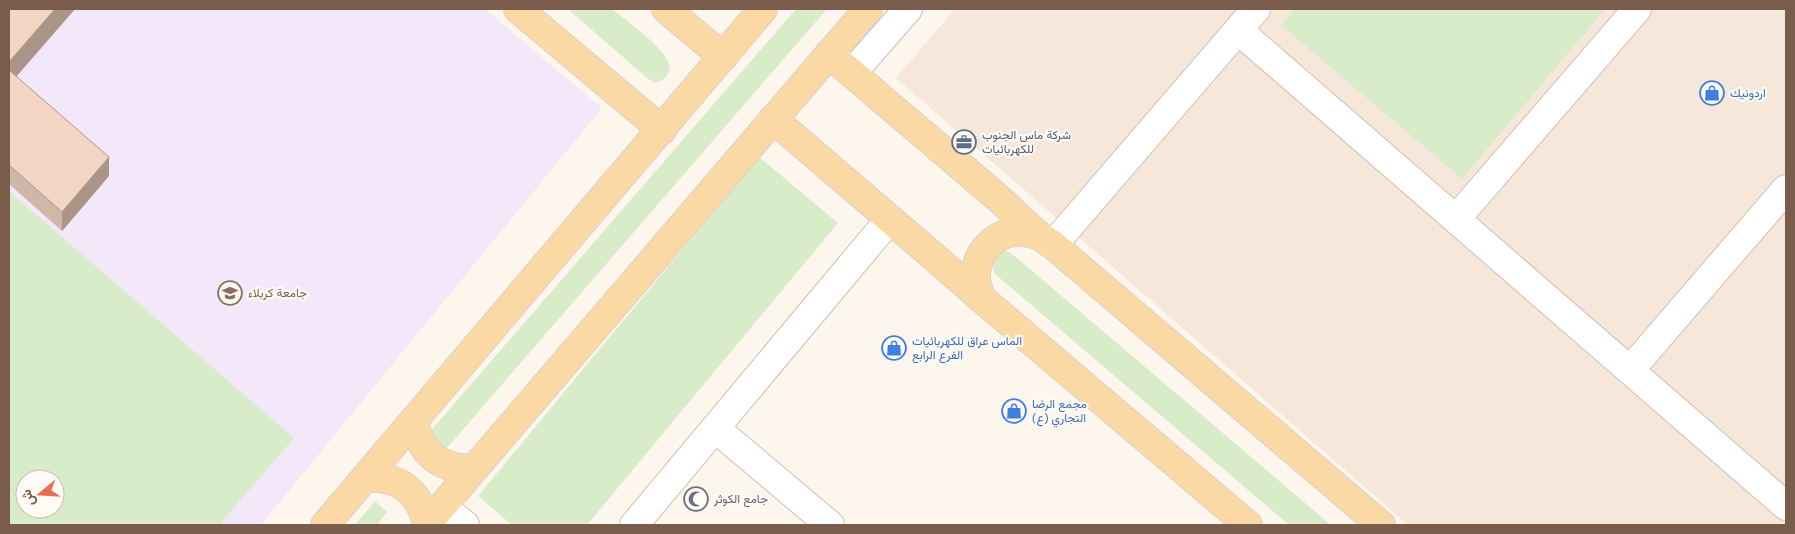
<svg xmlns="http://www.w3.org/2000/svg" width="1795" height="534" viewBox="0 0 1795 534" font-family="'DM Sans',Vazirmatn,sans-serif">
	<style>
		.residential { fill: #f5e8da }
		.education { fill: #f3e8fa; fill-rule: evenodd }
		.green { fill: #d8ecc9; fill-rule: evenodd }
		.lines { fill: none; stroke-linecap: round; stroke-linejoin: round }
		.minor-casing { stroke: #d1beb0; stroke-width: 30 }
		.major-casing { stroke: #dad1cd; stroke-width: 30 }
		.minor { stroke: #fff; stroke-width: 28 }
		.major { stroke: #fbd9a5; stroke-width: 28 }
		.wall { fill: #d1b7a8 }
		.shaded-wall { fill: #aa9588 }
		.building { fill: #f3d5c3; stroke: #aa9588 }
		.labels { text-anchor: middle; stroke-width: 4.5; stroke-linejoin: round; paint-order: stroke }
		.shop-label { font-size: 12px; fill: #366cbe; stroke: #fffaf3; text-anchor: start }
		.service-label { font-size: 12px; fill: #4e5e75; stroke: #fffaf3; text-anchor: start }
		.education-label { font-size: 12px; fill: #785e54; stroke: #fffaf3; text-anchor: start }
		.worship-label { font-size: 12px; fill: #5b616d; stroke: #fffaf3; text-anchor: start }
	</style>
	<rect width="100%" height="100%" fill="#fdf6ec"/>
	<path class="residential" d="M955,9H1786V525H1408L896,78Z"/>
	<path class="education" d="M9,9H485L602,108L261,525H9ZM25,479H55V509H25Z"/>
	<g class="green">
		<path d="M568,9H612C627,21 662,46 669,63C670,67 669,71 668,75L662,80L655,83L647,78Z"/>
		<path d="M796,9H827L440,456L422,441Z"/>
		<path d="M1295,9H1605L1462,179L1281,25Z"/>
		<path d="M759,157L838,223L587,525H512L478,496Z"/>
		<path d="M9,191L294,438L219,525H9ZM25,479H55V509H25Z"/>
		<path d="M1001,249L1011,253L1331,525H1289L994,273L991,262Z"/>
		<path d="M375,501L387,512L377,525H355Z"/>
	</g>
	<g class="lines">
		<g class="minor-casing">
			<g id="minor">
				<path d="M1238,30L1786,506"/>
				<path d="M852,73L908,9"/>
				<path d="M1456,219L1637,9"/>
				<path d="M1053,245L1256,9"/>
				<path d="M1630,370L1786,189"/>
				<path d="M715,428L830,525"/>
				<path d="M442,506L465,525"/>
				<path d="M634,525L890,219"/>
			</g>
		</g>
		<g class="major-casing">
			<g id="major">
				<path d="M518,9L662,130"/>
				<path d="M666,9L723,57"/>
				<path d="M829,54L997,197L1038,235L1053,245L1381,525"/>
				<path d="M773,119L941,263L982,299L1248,525"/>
				<path d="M982,299C979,292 976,284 976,276C975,255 993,235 1014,232C1023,231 1030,233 1038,235"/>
				<path d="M414,420C420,453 439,469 473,469"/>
				<path d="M365,478C399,475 419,491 427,524"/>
				<path d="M325,525L763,9"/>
				<path d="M426,525L868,9"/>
			</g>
		</g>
		<use href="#minor" class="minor"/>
		<use href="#major" class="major"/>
	</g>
	<path class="wall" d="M9,9H75L16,76L109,176L62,231L9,184Z"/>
	<g class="shaded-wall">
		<path d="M55,9H75L9,85V62Z"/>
		<path d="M109,157V176L62,231V212Z"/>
	</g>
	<g class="building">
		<path d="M9,9H55L9,62Z"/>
		<path d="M9,70L109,157L62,212L9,165Z"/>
	</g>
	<defs>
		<g id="shop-ring" transform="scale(1.25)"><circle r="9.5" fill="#fffaf3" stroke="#3f7fe0" stroke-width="1.5"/><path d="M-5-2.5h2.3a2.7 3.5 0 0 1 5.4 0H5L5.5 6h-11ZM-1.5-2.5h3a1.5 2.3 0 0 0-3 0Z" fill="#3f7fe0"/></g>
		<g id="office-ring" transform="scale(1.25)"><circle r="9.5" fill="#fffaf3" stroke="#5c6f8a" stroke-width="1.5"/><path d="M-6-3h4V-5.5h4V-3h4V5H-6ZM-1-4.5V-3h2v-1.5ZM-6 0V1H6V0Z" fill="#5c6f8a"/></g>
		<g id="university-ring" transform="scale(1.25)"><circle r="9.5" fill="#fffaf3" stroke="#8d6e63" stroke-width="1.5"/><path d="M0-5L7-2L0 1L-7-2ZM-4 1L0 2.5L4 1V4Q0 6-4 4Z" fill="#8d6e63"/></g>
		<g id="mosque-ring" transform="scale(1.25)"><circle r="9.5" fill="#fffaf3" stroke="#6b7280" stroke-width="1.5"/><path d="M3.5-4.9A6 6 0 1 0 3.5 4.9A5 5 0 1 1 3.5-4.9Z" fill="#6b7280"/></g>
	</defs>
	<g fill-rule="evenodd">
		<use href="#shop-ring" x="1712" y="93"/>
		<use href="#office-ring" x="964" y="142"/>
		<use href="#university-ring" x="230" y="293"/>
		<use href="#shop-ring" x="894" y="348"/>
		<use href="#shop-ring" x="1014" y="411"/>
		<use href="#mosque-ring" x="696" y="499"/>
	</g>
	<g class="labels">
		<g class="shop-label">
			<text x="1730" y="97">اردونيك</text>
			<text x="912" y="345">الماس عراق للكهربائيات<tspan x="912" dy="14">الفرع الرابع</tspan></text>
			<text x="1032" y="408">مجمع الرضا<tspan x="1032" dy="14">(ع) التجاري</tspan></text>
		</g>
		<g class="service-label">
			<text x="982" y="139">شركة ماس الجنوب<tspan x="982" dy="14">للكهربائيات</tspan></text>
		</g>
		<g class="education-label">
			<text x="248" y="297">جامعة كربلاء</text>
		</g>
		<g class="worship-label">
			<text x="714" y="503">جامع الكوثر</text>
		</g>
	</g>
	<rect width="1795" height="534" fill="none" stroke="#7a5c4d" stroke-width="20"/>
	<g transform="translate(40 494) rotate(252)"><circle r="24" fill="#fffaf3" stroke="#cabbb1"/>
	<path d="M0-4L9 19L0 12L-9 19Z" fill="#e76f51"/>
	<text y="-8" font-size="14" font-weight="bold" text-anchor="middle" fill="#7a5c4d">ش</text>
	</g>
</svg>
